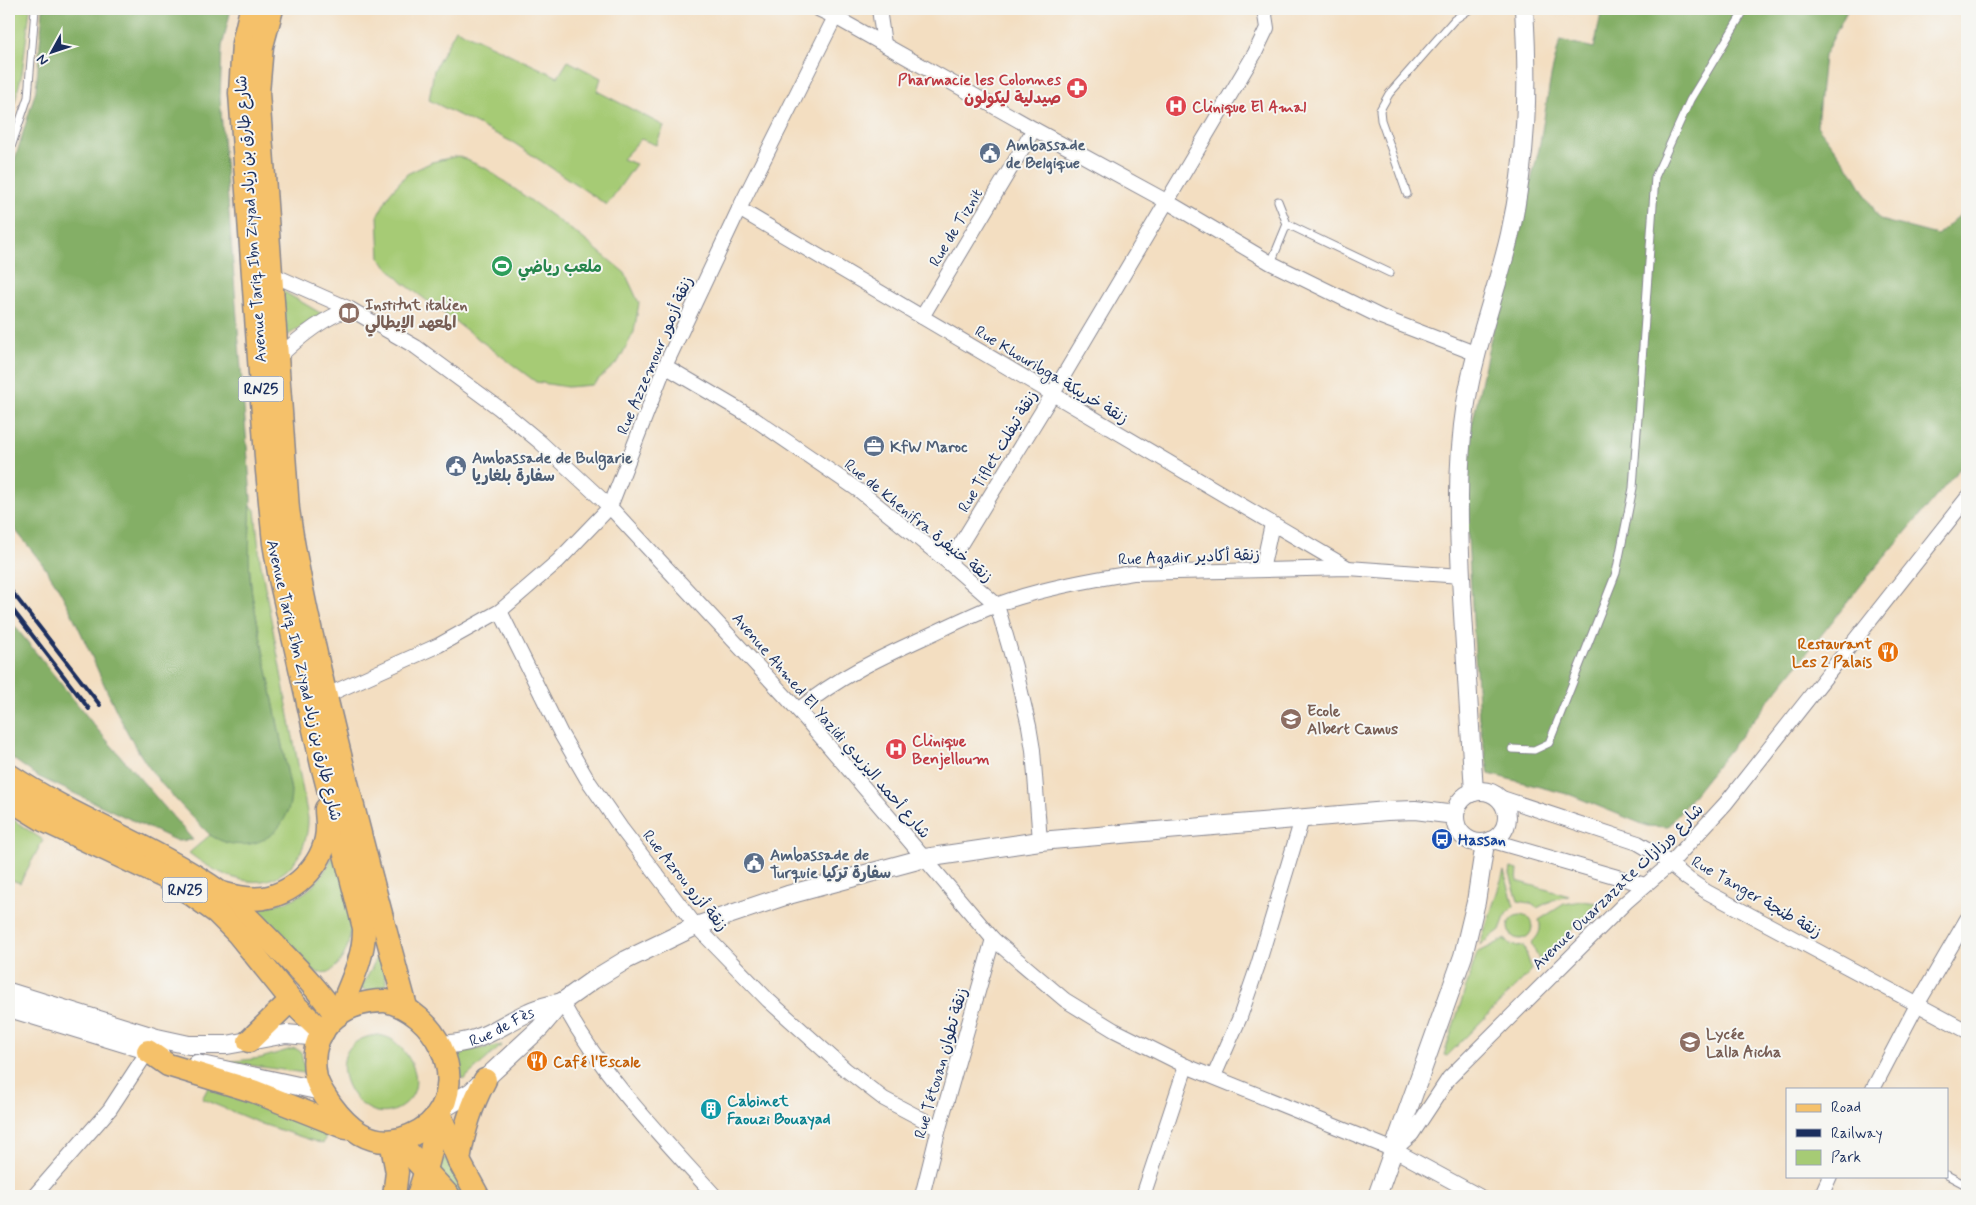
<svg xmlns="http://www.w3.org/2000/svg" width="1976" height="1205" viewBox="0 0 1976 1205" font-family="Mynerve,'Playpen Sans Arabic',sans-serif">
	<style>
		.green { fill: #a6cb75; stroke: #607d6a }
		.forest { fill: #84af66; stroke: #506f62 }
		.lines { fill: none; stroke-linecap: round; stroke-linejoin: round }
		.service-casing { stroke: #878690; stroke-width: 9 }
		.minor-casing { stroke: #878690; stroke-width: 16 }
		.tertiary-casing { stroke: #878690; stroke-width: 20 }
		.primary-casing { stroke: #878690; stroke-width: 25 }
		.service { stroke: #fff; stroke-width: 7 }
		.minor { stroke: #fff; stroke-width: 14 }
		.tertiary { stroke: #fff; stroke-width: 18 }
		.primary { stroke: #f5c16b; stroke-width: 22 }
		.rail { stroke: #1b2f5e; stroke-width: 4 }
		.labels { text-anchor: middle; stroke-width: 4; stroke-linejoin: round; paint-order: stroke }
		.shield { fill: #f6f6f2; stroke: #5d6b8a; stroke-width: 1 }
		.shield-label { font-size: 15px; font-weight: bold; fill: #1b2f5e }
		.health-label { font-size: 16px; font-weight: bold; fill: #be3a42; stroke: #f6f6f2; text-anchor: start }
		.service-label { font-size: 16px; font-weight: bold; fill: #4e5e75; stroke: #f6f6f2; text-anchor: start }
		.street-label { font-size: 16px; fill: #1b2f5e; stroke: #f6f6f2 }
		.leisure-label { font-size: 16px; font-weight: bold; fill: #27864d; stroke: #f6f6f2; text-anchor: start }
		.education-label { font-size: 16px; font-weight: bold; fill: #785e54; stroke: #f6f6f2; text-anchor: start }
		.food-label { font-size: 16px; font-weight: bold; fill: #c56008; stroke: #f6f6f2; text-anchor: end }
		.transit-label { font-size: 16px; font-weight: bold; fill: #164399; stroke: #f6f6f2; text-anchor: start }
		.culture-label { font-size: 16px; font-weight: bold; fill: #0d838f; stroke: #f6f6f2; text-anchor: start }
	</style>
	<rect width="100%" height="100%" fill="#f6f6f2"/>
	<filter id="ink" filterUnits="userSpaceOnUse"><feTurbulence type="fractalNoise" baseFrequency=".02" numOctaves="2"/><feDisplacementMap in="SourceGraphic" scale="10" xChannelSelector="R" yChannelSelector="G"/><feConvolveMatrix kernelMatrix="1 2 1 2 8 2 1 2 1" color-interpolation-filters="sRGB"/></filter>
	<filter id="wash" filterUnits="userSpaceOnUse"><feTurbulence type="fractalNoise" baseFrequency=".0096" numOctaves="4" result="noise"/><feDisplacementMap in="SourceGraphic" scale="20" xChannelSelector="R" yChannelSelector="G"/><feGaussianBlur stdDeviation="1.12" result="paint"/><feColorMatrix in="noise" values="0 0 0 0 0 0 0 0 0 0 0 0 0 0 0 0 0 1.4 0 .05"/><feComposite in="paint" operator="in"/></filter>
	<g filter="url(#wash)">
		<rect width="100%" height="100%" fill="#f3dec1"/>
		<g class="green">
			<path d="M9,9H30L22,73L12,114L9,118Z"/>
			<path d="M456,29L558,77L568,61L601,78L597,91L664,126L656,145L641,139L622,159L636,164L607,205L514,143L429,100L434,70Z"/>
			<path d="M458,156L487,169L580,236L625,273L639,303L634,332L618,362L592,385L567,387L536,382L402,282L380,259L378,215L390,193L407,174L432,162Z"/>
			<path d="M281,290L322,314L283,338Z"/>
			<path d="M251,505L255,510L260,560L308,818C309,852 286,886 248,881C226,878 206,866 189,853L210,835L227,843L291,791L252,595L248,551Z"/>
			<path d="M9,817L43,840L20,883L9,879Z"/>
			<path d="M336,849C345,888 367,941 330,972L319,973L313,971L253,908C298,903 318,891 336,849Z"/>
			<path d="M1511,868L1518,870L1517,881L1569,896L1555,899L1537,908L1530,903L1518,901L1510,874Z"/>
			<path d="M1504,871L1514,906L1506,914L1500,930L1480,945Z"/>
			<path d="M1581,901L1598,903L1540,962L1531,943C1539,936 1542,930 1539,920L1564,904Z"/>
			<circle cx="1520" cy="927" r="12"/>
			<path d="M1505,939L1510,945L1524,947L1532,970L1447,1056L1444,1055L1477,953Z"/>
			<path d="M379,951C382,964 391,986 383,997L361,988L371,970Z"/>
			<path d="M377,1035C383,1036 390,1037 395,1042C413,1057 426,1086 405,1104C361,1142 307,1043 377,1035Z"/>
			<path d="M502,1045L463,1080L450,1054Z"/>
			<path d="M295,1048L301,1052L305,1071L304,1073L227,1062L261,1058Z"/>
			<path d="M210,1084L328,1130L323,1144L262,1124L202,1099Z"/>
			<path d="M446,1157L466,1196H459L438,1166Z"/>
		</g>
		<g class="forest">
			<path d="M43,9H231L222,47L220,98L251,498C250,531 247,562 252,595L291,791C291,836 248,859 210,835C185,809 159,785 140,754C108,703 90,645 61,593C47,567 27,545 9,522V179L36,90Z"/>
			<path d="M1602,9H1848L1824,56L1817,126L1853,173L1880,220L1937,235L1967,209V460L1862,584L1668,827L1647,826L1571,795L1489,774L1479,719L1467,523V448L1490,342L1539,149L1551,76L1560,40L1594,48Z"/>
			<path d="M9,619L98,730L193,840L177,841L37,776L9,756Z"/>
		</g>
	</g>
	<g filter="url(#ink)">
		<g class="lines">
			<g class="service-casing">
				<g id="service">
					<path d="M9,153L28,97L35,9"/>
					<path d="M1407,194L1381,120L1380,110L1389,94L1454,20L1470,9"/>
					<path d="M1287,224L1390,273"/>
					<path d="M1271,263L1287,224L1278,201"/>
					<path d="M1512,749L1534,750L1549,743L1616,573L1633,488L1655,177L1690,100L1745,9"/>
					<path d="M1947,1175L1962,1183"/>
				</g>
			</g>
			<g class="minor-casing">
				<g id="minor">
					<path d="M818,9L835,17L1034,129L1166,201L1271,263L1381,317L1477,354"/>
					<path d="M879,9L884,44"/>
					<path d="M739,209L1348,568"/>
					<path d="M271,274L350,309L416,347L499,408L540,442L610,507L798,710L993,939L1065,1000L1114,1030L1186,1066L1394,1150L1479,1196"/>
					<path d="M922,317L1034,129"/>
					<path d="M277,359C298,338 322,318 350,309"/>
					<path d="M665,366L750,416L861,492L949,563L997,605L1015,667L1029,726L1033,750L1040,841"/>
					<path d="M949,563L1052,395L1255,53L1267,28L1264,9"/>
					<path d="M1262,570L1272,524"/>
					<path d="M500,611L561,734L587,779L621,828L696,926L768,1000L845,1069L884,1099L939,1128"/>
					<path d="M325,696L439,645L500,611L558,561L610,507L665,366L739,209L835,17"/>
					<path d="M798,710C839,677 875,660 923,638C947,627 971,615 996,605C1038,589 1088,580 1133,573L1348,568L1461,576"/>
					<path d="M1496,796L1638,843L1660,856L1688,879L1707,892L1967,1031"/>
					<path d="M1493,841L1645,885"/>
					<path d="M562,1002C601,1075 660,1135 715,1196"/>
					<path d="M1214,1076L1240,1017L1258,965L1302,819"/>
					<path d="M1873,1089L1917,1005L1967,919"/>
					<path d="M1394,1150L1412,1134L1449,1078L1626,902L1670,864L1726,803L1967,498"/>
					<path d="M34,1196L110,1109L148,1051"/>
					<path d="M922,1196L939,1128L993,939"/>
					<path d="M1143,1196L1186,1066"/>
					<path d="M1821,1196L1830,1176"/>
				</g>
			</g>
			<g class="tertiary-casing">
				<g id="tertiary">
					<circle cx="1481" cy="817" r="26"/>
					<path d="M1474,792C1470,733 1467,673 1463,614C1459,544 1455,473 1466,403C1475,346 1497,291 1510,234C1527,157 1529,87 1524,9"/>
					<path d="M9,992L157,1038L189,1045H227L286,1034L320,1037"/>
					<path d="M9,1008L160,1054"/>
					<path id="s1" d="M439,1045C483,1043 493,1029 529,1012C539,1007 551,1005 562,1002"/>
					<path d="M197,1064L321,1091"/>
					<path d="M441,1110L471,1092L540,1028L562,1002L593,980L626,960L696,926L788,895L925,858L1040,841L1387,811L1415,810L1455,815"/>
					<path d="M1377,1196L1463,956L1476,902L1485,843"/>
				</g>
			</g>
			<g class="primary-casing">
				<g id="primary">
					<path d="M251,9L243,43L240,93L267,471L274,543L280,579L322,765L364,928C365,958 348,988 338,1015"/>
					<path d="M272,9L262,46L258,93L288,509C296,568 309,625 323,684C348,792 377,900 406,1007"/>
					<path d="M9,775C70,816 141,841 203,881C228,896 248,918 269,939C293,964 317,987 336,1016"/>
					<path d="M9,799L45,821L164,877L191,894L216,912L238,934L296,1006L323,1032"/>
					<path d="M222,893C236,897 249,900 264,898C298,892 328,860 327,825C327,820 326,814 326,809"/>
					<path d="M386,1001C434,1012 468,1075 436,1117C427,1128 414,1135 401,1139C369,1147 348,1128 331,1105C325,1096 319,1089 316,1078C306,1031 341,1000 386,1001Z"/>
					<path d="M249,1041L291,1000"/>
					<path d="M148,1051L168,1065L253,1091L346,1128"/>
					<path d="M439,1113L459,1161L478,1196"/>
					<path d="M397,1140L449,1196"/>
					<path d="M391,1141L397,1172L394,1196"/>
					<path d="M459,1161C463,1132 471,1106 485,1080"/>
					<path d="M418,1196C425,1171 436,1146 433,1120"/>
				</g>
			</g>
			<use href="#service" class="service"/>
			<use href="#minor" class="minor"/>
			<use href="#tertiary" class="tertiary"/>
			<use href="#primary" class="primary"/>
			<g class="rail">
				<path d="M9,588L100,705"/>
				<path d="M9,605L89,709"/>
			</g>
		</g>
	</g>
	<defs>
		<g id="pharmacy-disc" transform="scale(1.125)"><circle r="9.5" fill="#e0444e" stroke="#f6f6f2"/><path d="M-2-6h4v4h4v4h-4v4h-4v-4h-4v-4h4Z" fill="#fff"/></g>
		<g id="hospital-disc" transform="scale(1.125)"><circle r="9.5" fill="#e0444e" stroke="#f6f6f2"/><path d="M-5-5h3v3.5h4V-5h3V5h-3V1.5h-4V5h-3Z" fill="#fff"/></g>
		<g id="civic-disc" transform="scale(1.125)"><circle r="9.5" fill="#5c6f8a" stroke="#f6f6f2"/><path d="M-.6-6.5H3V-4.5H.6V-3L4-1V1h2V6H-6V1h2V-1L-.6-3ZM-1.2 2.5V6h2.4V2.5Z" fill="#fff"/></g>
		<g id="stadium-disc" transform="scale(1.125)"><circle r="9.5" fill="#2e9e5b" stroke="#f6f6f2"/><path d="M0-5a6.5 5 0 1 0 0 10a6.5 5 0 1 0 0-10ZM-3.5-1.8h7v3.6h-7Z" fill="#fff"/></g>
		<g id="library-disc" transform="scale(1.125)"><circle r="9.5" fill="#8d6e63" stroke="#f6f6f2"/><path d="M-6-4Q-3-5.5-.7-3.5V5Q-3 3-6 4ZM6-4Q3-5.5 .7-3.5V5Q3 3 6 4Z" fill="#fff"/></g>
		<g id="office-disc" transform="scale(1.125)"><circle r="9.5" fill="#5c6f8a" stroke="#f6f6f2"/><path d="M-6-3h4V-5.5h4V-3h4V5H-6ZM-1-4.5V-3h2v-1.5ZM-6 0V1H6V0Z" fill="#fff"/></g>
		<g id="restaurant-disc" transform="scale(1.125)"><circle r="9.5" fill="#e8710a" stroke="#f6f6f2"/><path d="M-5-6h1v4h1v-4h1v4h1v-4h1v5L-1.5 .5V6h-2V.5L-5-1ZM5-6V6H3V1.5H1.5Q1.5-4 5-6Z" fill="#fff"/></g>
		<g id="school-disc" transform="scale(1.125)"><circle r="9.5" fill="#8d6e63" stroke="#f6f6f2"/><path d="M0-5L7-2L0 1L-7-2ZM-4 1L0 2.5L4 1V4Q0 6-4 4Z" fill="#fff"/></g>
		<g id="bus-disc" transform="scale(1.125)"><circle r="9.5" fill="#1a4fb4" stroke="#f6f6f2"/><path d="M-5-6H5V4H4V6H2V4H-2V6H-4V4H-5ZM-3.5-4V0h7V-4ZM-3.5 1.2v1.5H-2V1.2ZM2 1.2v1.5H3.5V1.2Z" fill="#fff"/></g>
		<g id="university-disc" transform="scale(1.125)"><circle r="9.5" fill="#8d6e63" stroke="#f6f6f2"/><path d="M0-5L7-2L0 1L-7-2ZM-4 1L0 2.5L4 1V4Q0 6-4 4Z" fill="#fff"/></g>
		<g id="building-disc" transform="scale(1.125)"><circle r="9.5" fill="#0f9aa8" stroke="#f6f6f2"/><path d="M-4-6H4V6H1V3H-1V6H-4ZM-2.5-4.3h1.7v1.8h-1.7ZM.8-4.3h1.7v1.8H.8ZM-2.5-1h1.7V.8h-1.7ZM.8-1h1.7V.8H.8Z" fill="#fff"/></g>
	</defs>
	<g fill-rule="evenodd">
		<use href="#pharmacy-disc" x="1077" y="88"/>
		<use href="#hospital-disc" x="1176" y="106"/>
		<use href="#civic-disc" x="990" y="153"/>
		<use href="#stadium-disc" x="502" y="266"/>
		<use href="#library-disc" x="349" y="313"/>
		<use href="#office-disc" x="874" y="446"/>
		<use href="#civic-disc" x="456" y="466"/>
		<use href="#restaurant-disc" x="1888" y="652"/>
		<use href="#school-disc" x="1291" y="719"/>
		<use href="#hospital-disc" x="896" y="749"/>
		<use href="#bus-disc" x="1442" y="839"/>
		<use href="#civic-disc" x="754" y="863"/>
		<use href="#university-disc" x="1690" y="1042"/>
		<use href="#restaurant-disc" x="537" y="1061"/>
		<use href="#building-disc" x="711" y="1109"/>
	</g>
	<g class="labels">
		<g class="shield">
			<rect x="238.5" y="376.5" width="45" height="25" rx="4"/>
			<rect x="162.5" y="877.5" width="45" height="25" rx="4"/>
		</g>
		<g class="shield-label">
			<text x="261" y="394">RN25</text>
			<text x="185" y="895">RN25</text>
		</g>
		<g class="health-label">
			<text x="1061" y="85" text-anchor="end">Pharmacie les Colonnes<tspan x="1061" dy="18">صيدلية ليكولون</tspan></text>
			<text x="1192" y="112">Clinique El Amal</text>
			<text x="912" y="746">Clinique<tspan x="912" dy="18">Benjelloum</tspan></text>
		</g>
		<g class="service-label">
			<text x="1006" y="150">Ambassade<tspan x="1006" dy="18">de Belgique</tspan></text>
			<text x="890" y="452">KfW Maroc</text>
			<text x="472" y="463">Ambassade de Bulgarie<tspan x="472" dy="18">سفارة بلغاريا</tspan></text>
			<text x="770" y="860">Ambassade de<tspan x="770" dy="18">Turquie سفارة تركيا</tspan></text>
		</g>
		<g class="street-label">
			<text transform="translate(250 219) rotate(-94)" y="6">Avenue Tariq Ibn Ziyad شارع طارق بن زياد</text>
			<text transform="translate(955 227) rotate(-59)" y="6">Rue de Tiznit</text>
			<text transform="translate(654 355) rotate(-67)" y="6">Rue Azzemour زنقة أزمور</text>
			<text transform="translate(1052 374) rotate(31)" y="6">Rue Khouribga زنقة خريبكة</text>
			<text transform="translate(997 451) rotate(-59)" y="6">Rue Tiflet زنقة تيفلت</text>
			<text transform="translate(919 520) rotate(39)" y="6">Rue de Khenifra زنقة خنيفرة</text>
			<text transform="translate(1189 556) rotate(-2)" y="6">Rue Agadir زنقة أكادير</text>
			<text transform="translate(305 680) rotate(77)" y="6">Avenue Tariq Ibn Ziyad شارع طارق بن زياد</text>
			<text transform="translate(832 725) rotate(49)" y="6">Avenue Ahmed El Yazidi شارع أحمد اليزيدي</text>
			<text transform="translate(686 880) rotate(51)" y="6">Rue Azrou زنقة أزرو</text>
			<text transform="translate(1617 886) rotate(-44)" y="6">Avenue Ouarzazate شارع ورزازات</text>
			<text transform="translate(1757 896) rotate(30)" y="6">Rue Tanger زنقة طنجة</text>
			<text dy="6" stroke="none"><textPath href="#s1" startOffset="66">Rue de Fès</textPath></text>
			<text transform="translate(940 1063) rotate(-74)" y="6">Rue Tétouan زنقة تطوان</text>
		</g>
		<g class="leisure-label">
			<text x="518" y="272">ملعب رياضي</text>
		</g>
		<g class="education-label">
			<text x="365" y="310">Institut italien<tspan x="365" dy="18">المعهد الإيطالي</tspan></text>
			<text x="1307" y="716">Ecole<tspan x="1307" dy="18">Albert Camus</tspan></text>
			<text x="1706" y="1039">Lycée<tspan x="1706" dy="18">Lalla Aicha</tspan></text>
		</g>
		<g class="food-label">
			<text x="1872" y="649">Restaurant<tspan x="1872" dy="18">Les 2 Palais</tspan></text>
			<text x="553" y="1067" text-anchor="start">Café l'Escale</text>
		</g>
		<g class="transit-label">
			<text x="1458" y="845">Hassan</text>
		</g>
		<g class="culture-label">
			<text x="727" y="1106">Cabinet<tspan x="727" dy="18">Faouzi Bouayad</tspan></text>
		</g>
	</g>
	<rect width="1976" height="1205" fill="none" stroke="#f6f6f2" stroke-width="30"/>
	<rect x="1786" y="1088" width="162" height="90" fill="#f6f6f2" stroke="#9ea6b7"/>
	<rect x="1796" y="1104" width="25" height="8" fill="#f5c16b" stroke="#9ea6b7"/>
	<text x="1831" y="1112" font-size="15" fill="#1b2f5e">Road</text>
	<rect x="1796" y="1129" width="25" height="8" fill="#1b2f5e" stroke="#9ea6b7"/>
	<text x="1831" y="1138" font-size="15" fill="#1b2f5e">Railway</text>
	<rect x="1796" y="1150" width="25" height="15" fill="#a6cb75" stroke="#9ea6b7"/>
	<text x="1831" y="1162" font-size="15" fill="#1b2f5e">Park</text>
	<g transform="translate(52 52) rotate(230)" stroke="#f6f6f2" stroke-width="4" paint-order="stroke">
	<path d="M0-4L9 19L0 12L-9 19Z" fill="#1b2f5e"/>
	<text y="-8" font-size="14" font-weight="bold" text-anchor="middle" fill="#1b2f5e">N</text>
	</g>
</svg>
